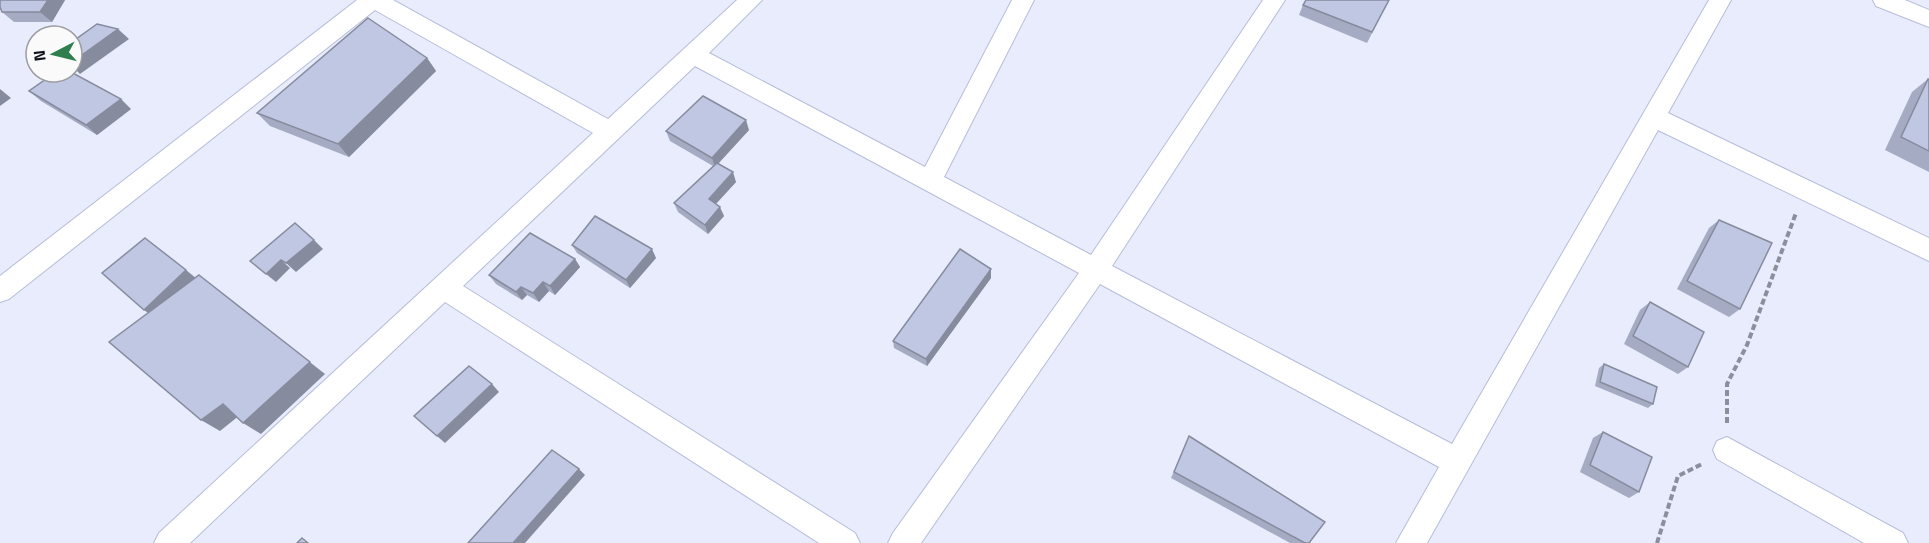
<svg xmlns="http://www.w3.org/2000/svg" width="1929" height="543" viewBox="0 0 1929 543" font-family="'Titillium Web',sans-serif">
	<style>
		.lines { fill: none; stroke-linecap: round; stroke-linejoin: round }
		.street-casing { stroke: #b7bdd8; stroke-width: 2 }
		.path { stroke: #8b8e9b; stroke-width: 4; stroke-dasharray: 6 3; stroke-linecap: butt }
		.street { fill: #fff; fill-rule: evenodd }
		.wall { fill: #a5abc2 }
		.shaded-wall { fill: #868b9e }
		.building { fill: #c0c7e2; stroke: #868b9e; stroke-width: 1.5 }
	</style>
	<rect width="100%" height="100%" fill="#e8ecfd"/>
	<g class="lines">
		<g class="street-casing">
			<g id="street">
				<path d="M357,0H393L608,119L737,0H762L709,53L925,167L1012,0H1034L944,177L1091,255L1263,0H1285L1112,266L1452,444L1709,0H1731L1668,113L1929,238V261L1658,130L1427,543H1396L1439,467L1100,284L921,543H888L893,533L1079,273L695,66L463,286L855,533L860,543H819L445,302L190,543H154L159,533L593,133L375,10L9,299L0,302V276Z"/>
				<path d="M1873,0H1905L1929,10V27L1876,6Z"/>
				<path d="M1727,437L1903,533L1908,543H1864L1717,459L1713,450L1717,441Z"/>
			</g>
		</g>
		<g class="path">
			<path d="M1727,423V384L1747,345L1796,213"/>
			<path d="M1657,543L1678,476L1702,464"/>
		</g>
		<use href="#street" class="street"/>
	</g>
	<g class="wall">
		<path d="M65,0L52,22H14L2,12Z"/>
		<path d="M1389,0L1367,43L1299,15L1303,5Z"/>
		<path d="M427,58L436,71L349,157L270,126L257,113Z"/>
		<path d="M1928,79H1929V172L1885,150L1912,92Z"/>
		<path d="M29,91L131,109L97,135L41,101Z"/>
		<path d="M749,130L718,164L736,182L716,204L724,216L708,234L678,212L674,203L713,166L670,141L666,131Z"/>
		<path d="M1719,220L1740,309L1729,317L1677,289L1709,228Z"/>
		<path d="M572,245L656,258L630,288L577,253Z"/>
		<path d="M575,259L580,267L555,295L549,291L539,302L527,295L522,300L496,284L489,275Z"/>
		<path d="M991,269V278L927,366L894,348L893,341Z"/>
		<path d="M1650,302L1688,367L1678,374L1624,344L1640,310Z"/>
		<path d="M1604,364L1653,404L1648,408L1595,386L1599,368Z"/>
		<path d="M1603,432L1639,492L1629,498L1580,472L1593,438Z"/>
		<path d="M1189,436L1309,543H1290L1171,478Z"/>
	</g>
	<g class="shaded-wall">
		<path d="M48,0H65L52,22L40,12Z"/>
		<path d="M118,29L129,39L80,74L72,66V62Z"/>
		<path d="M427,58L436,71L349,157L338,144Z"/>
		<path d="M0,89L11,98L0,106Z"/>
		<path d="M121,99L131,109L97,135L86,125Z"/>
		<path d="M746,120L749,130L715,167L712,158Z"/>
		<path d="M733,172L736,182L712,208L709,199Z"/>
		<path d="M720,207L724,216L708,234L705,225Z"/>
		<path d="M314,240L323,249L296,272L286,263Z"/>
		<path d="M652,249L656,258L630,288L626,280Z"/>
		<path d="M575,259L580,267L555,295L550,286Z"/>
		<path d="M281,260L290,268L276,282L266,274Z"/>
		<path d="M991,269V278L927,366L926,359Z"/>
		<path d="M186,270L197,279L155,318L144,310Z"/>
		<path d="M199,275L325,374L261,434L243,423Z"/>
		<path d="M543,282L549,291L539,302L533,293Z"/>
		<path d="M521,287L527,295L522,300L516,292Z"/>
		<path d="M492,384L499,392L445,443L437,436Z"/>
		<path d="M223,404L240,415L220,431L201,420Z"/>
		<path d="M579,469L585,475L525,543H513Z"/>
	</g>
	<g class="building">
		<path d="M0,0H48L40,12H2L0,7Z"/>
		<path d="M1306,0H1389L1372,32L1303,5Z"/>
		<path d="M368,18L427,58L338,144L257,113Z"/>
		<path d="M97,24L118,29L72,62V42Z"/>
		<path d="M56,72H71L121,99L86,125L29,91Z"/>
		<path d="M1928,79H1929V151L1901,137Z"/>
		<path d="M703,96L746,120L712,158L666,131Z"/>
		<path d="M717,163L733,172L709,199L720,207L705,225L674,203Z"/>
		<path d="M595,216L652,249L626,280L572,245Z"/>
		<path d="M1719,220L1772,243L1740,309L1687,281Z"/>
		<path d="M295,223L314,240L286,263L281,260L266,274L250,261Z"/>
		<path d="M530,233L575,259L550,286L543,282L533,293L521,287L516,292L489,275Z"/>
		<path d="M145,238L186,270L144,310L102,273Z"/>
		<path d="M960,249L991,269L926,359L893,341Z"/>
		<path d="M199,275L310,362L243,423L223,404L201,420L109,342Z"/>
		<path d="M1650,302L1704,332L1688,367L1633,336Z"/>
		<path d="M1604,364L1657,387L1653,404L1600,382Z"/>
		<path d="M469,366L492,384L437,436L414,416Z"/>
		<path d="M1603,432L1652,457L1639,492L1590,465Z"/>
		<path d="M1189,436L1325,522L1309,543H1305L1174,472Z"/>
		<path d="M552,450L579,469L513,543H468Z"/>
		<path d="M302,538L308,543H297Z"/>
	</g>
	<g transform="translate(54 54) rotate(263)"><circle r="28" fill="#fafafa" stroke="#9c9da1" stroke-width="1.5"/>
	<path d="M0-4.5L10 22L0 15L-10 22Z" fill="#2f7e4e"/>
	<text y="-9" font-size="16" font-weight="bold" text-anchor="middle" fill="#10121b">N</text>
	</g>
</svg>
